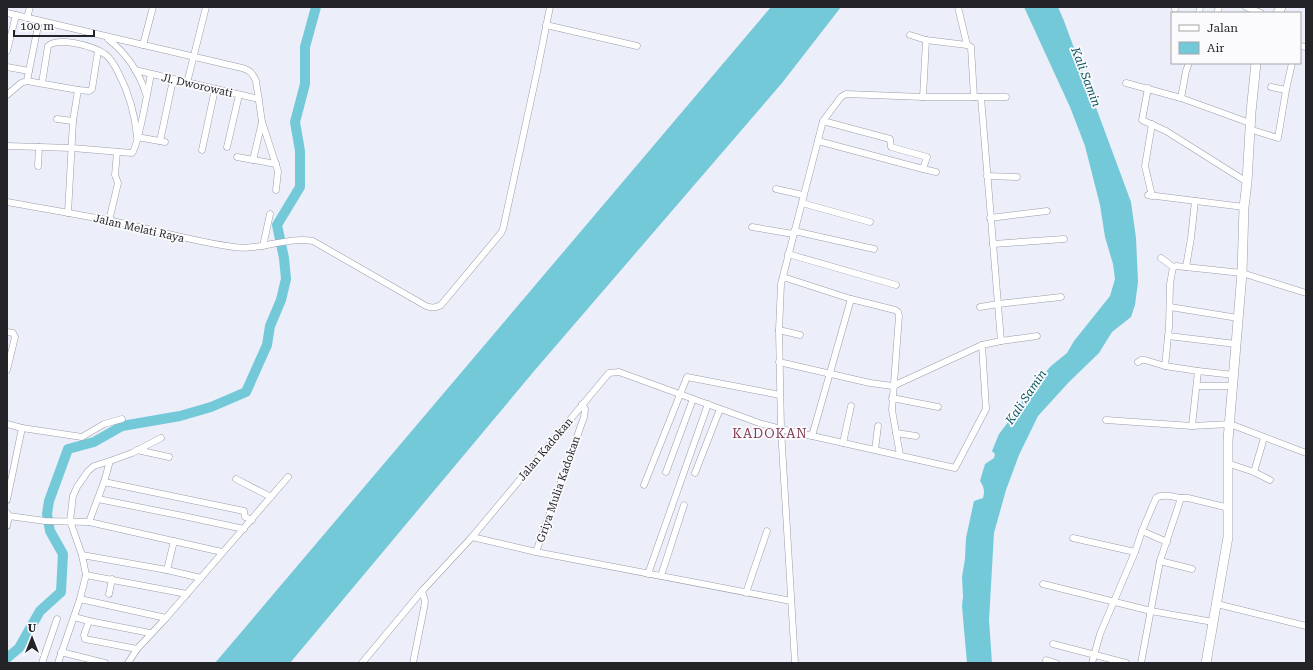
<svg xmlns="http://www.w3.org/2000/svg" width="1313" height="670" viewBox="0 0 1313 670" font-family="'Roboto Serif',serif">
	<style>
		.water { fill: #74c9d9 }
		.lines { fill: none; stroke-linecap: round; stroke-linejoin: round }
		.river { stroke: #74c9d9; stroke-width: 10 }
		.street-casing { stroke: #9b9da7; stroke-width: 7 }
		.secondary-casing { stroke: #9b9da7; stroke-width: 10 }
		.street { stroke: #fff; stroke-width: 6 }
		.secondary { stroke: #fff; stroke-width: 9 }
		.labels { text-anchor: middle; stroke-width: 3.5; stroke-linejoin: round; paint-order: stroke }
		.street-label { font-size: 11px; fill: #242428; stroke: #fbfbfe }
		.water-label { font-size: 12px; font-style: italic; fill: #04535e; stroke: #fbfbfe }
		.quarter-label { font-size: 13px; letter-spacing: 1px; fill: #823b51; stroke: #fbfbfe }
	</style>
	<rect width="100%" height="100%" fill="#eceef9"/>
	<g class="water">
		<path d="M771,7H841L782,83L535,370L290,663H215Z"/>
		<path d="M1024,7H1058L1064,21L1131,202L1136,238L1138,282L1135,305L1131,317L1112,332L1099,353L1069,382L1038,416L1019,455L1006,490L994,533L989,620L992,663H967L963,618L962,606L963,596L962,577L965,559L966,538L974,501L983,498C985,491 984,487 980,481L985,464L994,458L995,454L992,451L999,434L1018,409L1025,395L1051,366L1067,353L1074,341L1110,296L1115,279L1113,264L1105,237L1100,205L1085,146L1070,107Z"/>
	</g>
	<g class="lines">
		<path class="river" d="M7,658L19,648L40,611L61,592L63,554L50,531L47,514L49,501L68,449L94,442L122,426L180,416L211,407L246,392L267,345L270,326L281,300L286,279L284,258L277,225L300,187V151L295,122L305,84V47L316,7"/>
		<g class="street-casing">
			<g id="street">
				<path d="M958,7L967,45"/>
				<path d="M1175,7V9"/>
				<path d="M1246,7L1261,13"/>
				<path d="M7,13L242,68C250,70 253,74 256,81L262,122L278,171L276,190"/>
				<path d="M1199,13L1200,7"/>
				<path d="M1217,13L1219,7"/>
				<path d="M27,18L30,7"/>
				<path d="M546,25L637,46"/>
				<path d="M910,35L926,40L967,45L971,47L974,97"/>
				<path d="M108,39C126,53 139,72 146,94"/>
				<path d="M143,45L153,7"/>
				<path d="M1300,46L1306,47"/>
				<path d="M7,51L16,15"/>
				<path d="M7,67L29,71"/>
				<path d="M135,70L259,99"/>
				<path d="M27,81L39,21"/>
				<path d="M42,83L48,46C54,40 67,42 74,43C85,45 97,48 106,55C111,59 115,66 118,72C129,93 135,113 137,137L165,142"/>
				<path d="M187,83L206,7"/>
				<path d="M1126,83L1181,98L1250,123"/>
				<path d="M1271,87L1286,90"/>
				<path d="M1148,88L1142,120L1166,131L1247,182"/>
				<path d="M78,90L89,91L92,89L98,51"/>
				<path d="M7,95L21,83L27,81L78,90L73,121L68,213"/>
				<path d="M923,97L926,40"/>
				<path d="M1181,98L1186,71L1189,63"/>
				<path d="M57,119L73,121"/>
				<path d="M1152,124L1145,166L1152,196"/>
				<path d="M1249,129L1278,138L1286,90L1292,63"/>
				<path d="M160,141L173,80"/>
				<path d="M818,141L923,169L927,157L891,147L890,139L823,121"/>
				<path d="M7,146L72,148L132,153C139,145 148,88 151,74"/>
				<path d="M227,147L239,95"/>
				<path d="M202,150L215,89"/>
				<path d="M237,157L276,164"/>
				<path d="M253,160L262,122"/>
				<path d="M38,166L39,147"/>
				<path d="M923,169L936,172"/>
				<path d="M987,176L1017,177"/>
				<path d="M776,189L803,195"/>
				<path d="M1148,195L1244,207"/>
				<path d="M7,202C45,209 83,215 121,223C159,231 196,242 234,247C260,251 288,236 313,241L426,306C432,308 435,308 441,305L501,233L503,229L537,72L550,7"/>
				<path d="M802,203L870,222"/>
				<path d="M990,218L1047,211"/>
				<path d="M109,221L118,183L115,175L117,152"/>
				<path d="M752,227L793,234"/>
				<path d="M794,231L874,249"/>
				<path d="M993,244L1064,239"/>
				<path d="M263,246L270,214"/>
				<path d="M788,254L896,285"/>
				<path d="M1161,258L1173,267L1176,266L1242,273L1306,293"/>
				<path d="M1173,267L1170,284L1169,327L1165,366L1198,371"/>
				<path d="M1186,267L1191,238L1195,201"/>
				<path d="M783,277L851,299L895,310L898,312L899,316L892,410L900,455"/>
				<path d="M980,307L998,304L1061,297"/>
				<path d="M1170,307L1238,318"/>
				<path d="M779,330L800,335"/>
				<path d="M7,332L13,333L15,337L7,370"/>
				<path d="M1168,336L1236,344"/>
				<path d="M1001,341L1037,336"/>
				<path d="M779,362L870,383L893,386L982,345L1001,341L981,97"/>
				<path d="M1138,362L1141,360H1145L1165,366"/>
				<path d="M1197,386H1233"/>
				<path d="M892,398L938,407"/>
				<path d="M1106,420L1192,426L1230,424L1306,453"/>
				<path d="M7,424L22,428L82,437L104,424L122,419"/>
				<path d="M1192,426L1198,371L1234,375"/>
				<path d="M896,433L916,436"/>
				<path d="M812,436L851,299"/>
				<path d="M843,443L851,406"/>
				<path d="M137,450L169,457"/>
				<path d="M875,450L878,426"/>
				<path d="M1227,463L1254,472L1270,480"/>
				<path d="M666,472L693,399"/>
				<path d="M1254,472L1264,438"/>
				<path d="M695,473L720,409"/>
				<path d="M236,479L271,497"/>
				<path d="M104,482L110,461L132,453L161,438"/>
				<path d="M644,485L687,377L780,395"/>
				<path d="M98,499L188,517L244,529"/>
				<path d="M7,500L22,428"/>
				<path d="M7,513L9,516L7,526"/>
				<path d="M9,516L45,521L89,522L222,552"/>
				<path d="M89,522L104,482L244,511L245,517L252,520"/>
				<path d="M1142,531L1156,498C1163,493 1173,497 1181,498"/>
				<path d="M472,537L536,552L791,601"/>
				<path d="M1073,538L1135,552"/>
				<path d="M536,552L584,417L585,409L582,404"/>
				<path d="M82,555L167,570L201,578"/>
				<path d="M1160,561L1192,569"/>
				<path d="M167,570L174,541"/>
				<path d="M648,574L708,404"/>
				<path d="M86,575L187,594"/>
				<path d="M661,576L684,505"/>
				<path d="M1043,584L1151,611L1213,622"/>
				<path d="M746,593L767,531"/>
				<path d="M109,594L112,579"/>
				<path d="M80,599L166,618"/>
				<path d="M1217,604L1306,626"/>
				<path d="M74,617L89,621L150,633"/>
				<path d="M89,621L84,635L85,639L137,649"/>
				<path d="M1053,644L1126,663"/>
				<path d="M61,652L105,663"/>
				<path d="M1046,660L1056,663"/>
				<path d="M42,663L57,619"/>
				<path d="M58,663L80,599L86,575L82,555L70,521L73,496L77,487L88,471L94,466L110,461"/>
				<path d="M128,663L137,649L166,618L288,477"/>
				<path d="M362,663L422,591L472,537L609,373L619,372L762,424L781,429L955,468L986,409L982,345"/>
				<path d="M413,663L424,608L425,601L422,591"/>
				<path d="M795,663L781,429L779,330L781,284L823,121L841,97L846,94L923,97H1006"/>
				<path d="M1092,663L1100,634L1135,552L1142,531L1167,542"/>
				<path d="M1141,663L1160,561L1181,498H1188L1229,508"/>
			</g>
		</g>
		<g class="secondary-casing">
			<g id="secondary">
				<path d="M1278,13L1281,7"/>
				<path d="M1206,663L1228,537V440L1242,273L1244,207L1247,182L1251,112L1256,63"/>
			</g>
		</g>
		<use href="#street" class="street"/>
		<use href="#secondary" class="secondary"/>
	</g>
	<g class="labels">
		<g class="street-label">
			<text transform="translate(197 85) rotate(13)" y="4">Jl. Dworowati</text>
			<text transform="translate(139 228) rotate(13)" y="4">Jalan Melati Raya</text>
			<text transform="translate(545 449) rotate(-50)" y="4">Jalan Kadokan</text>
			<text transform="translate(558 489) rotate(-71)" y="4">Griya Mulia Kadokan</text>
		</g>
		<g class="water-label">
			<text transform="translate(1086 77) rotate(69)" y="4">Kali Samin</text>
			<text transform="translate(1026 397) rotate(-56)" y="4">Kali Samin</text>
		</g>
		<g class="quarter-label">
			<text x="770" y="438">KADOKAN</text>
		</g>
	</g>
	<rect width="1313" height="670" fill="none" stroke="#242428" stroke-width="16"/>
	<rect x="1171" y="12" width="130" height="52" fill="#fbfbfe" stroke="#a5a5a8"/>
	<rect x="1179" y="25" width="20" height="6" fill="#ffffff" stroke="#a5a5a8"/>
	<text x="1207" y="32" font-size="12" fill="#242428">Jalan</text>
	<rect x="1179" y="42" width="20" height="12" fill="#74c9d9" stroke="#a5a5a8"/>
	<text x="1207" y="52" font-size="12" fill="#242428">Air</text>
	<g transform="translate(32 638)" stroke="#fbfbfe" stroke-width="3" paint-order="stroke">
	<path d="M0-3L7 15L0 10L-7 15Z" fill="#242428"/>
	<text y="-6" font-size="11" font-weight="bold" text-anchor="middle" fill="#242428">U</text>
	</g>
	<path d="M14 30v6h80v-6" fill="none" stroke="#242428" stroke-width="2"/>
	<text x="20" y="30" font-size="12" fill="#242428" stroke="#fbfbfe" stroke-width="3" paint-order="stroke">100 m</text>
</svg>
